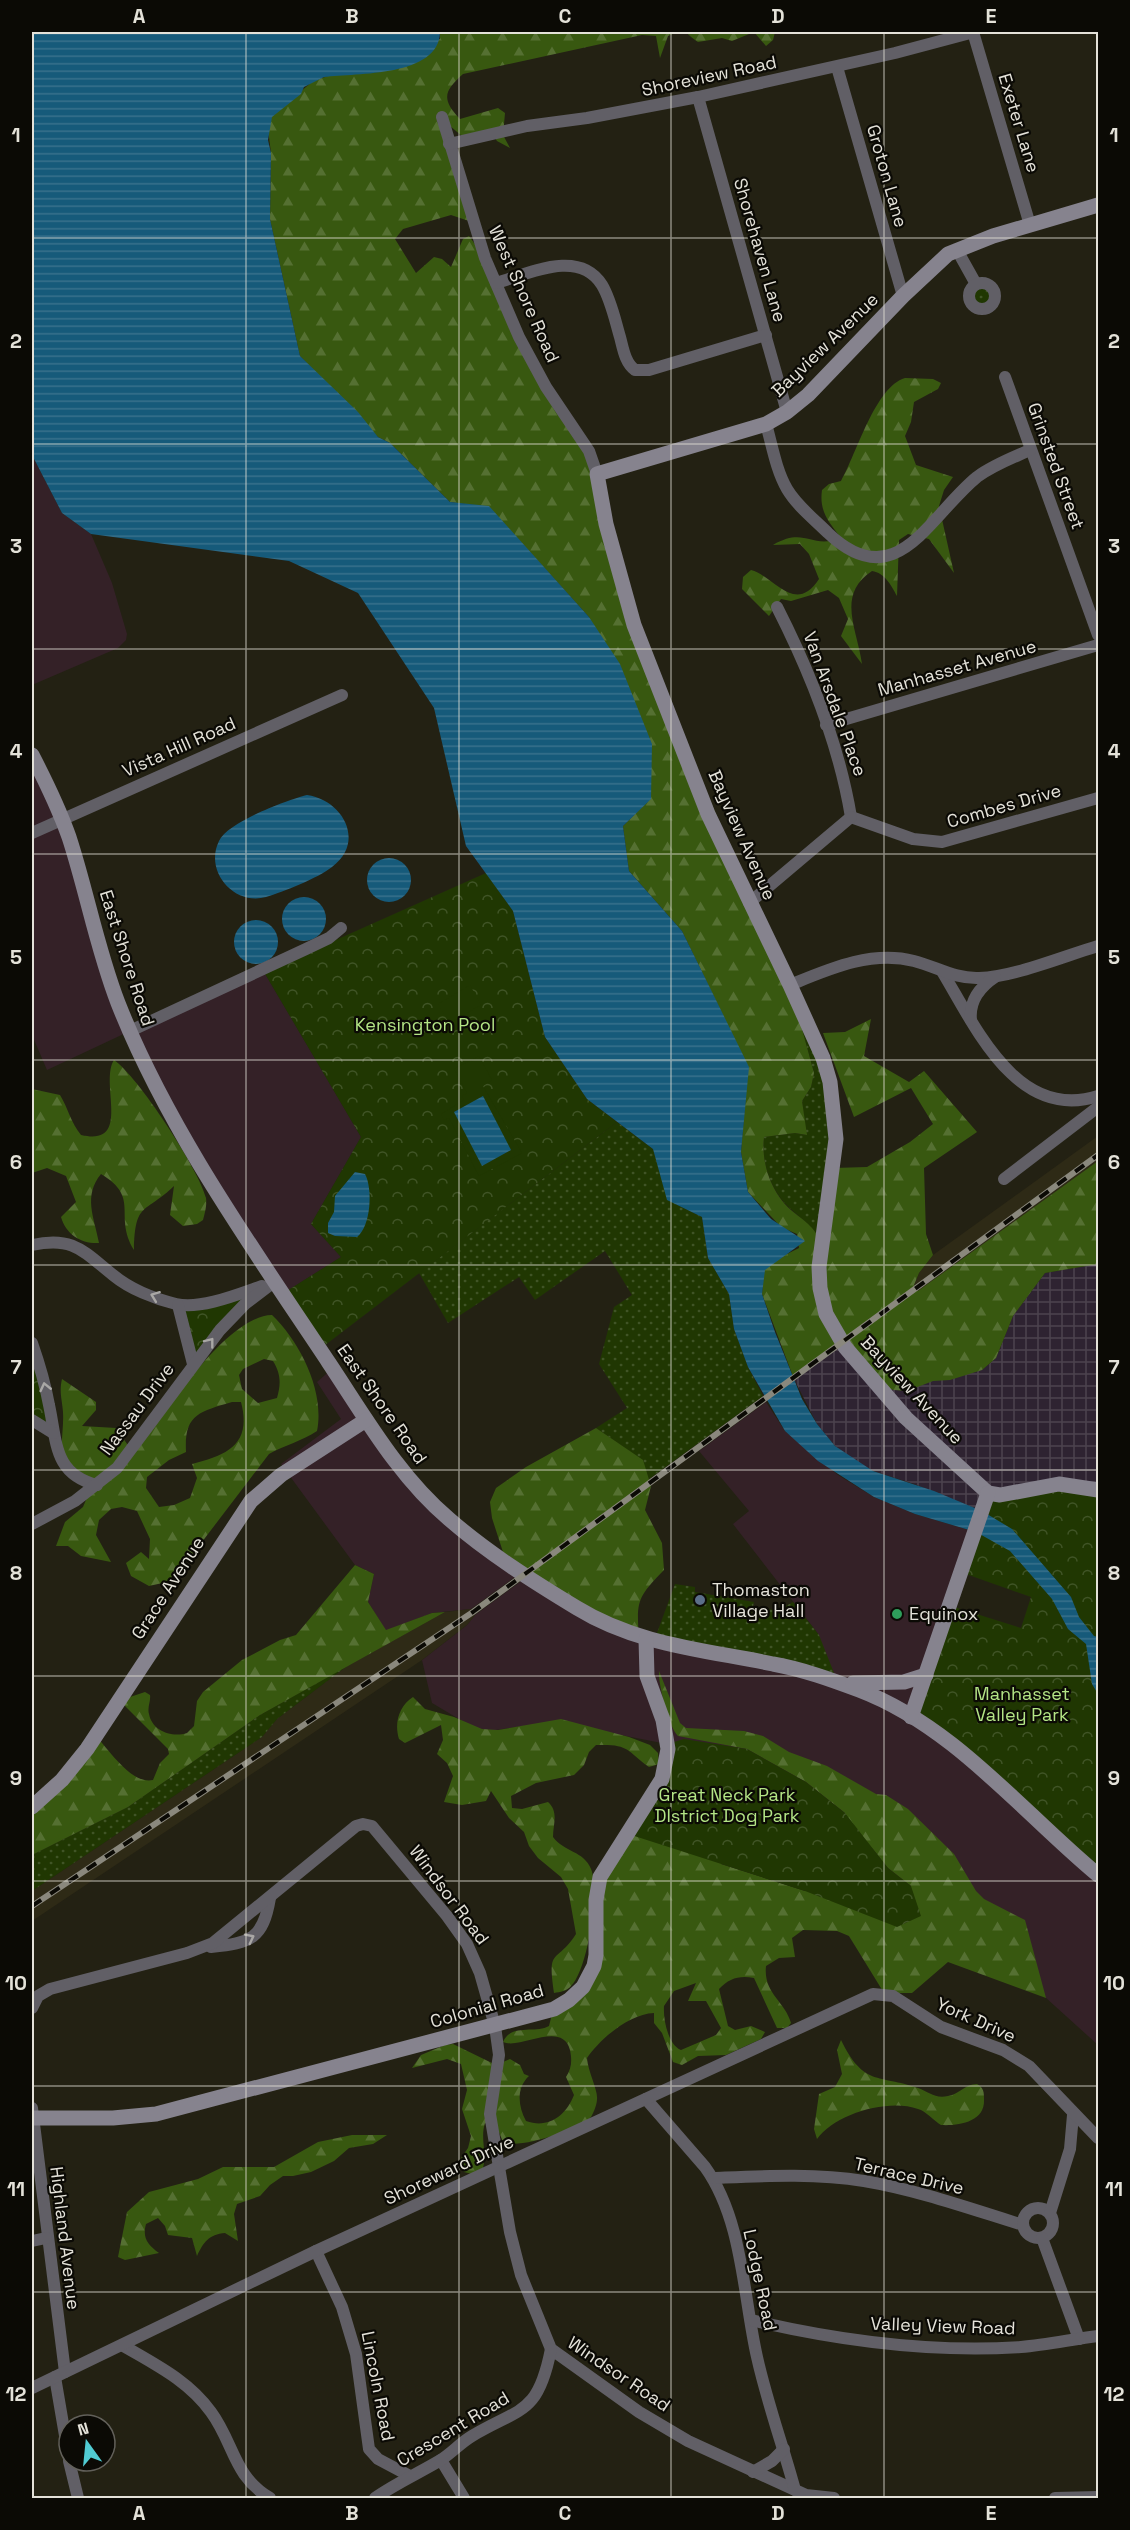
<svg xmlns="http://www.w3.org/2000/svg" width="1130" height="2530" viewBox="0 0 1130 2530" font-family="'Space Grotesk',sans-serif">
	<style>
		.commercial { fill: #342127 }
		.industrial { fill: url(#industrial-grid) }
		.built { fill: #2e2a16 }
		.grass { fill: url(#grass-dots) }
		.forest { fill: url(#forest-firs); fill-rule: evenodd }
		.park { fill: url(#park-crowns) }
		.garden { fill: #203702 }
		.water { fill: url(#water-rules) }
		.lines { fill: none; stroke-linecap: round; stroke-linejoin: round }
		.street { stroke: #615f66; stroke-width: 12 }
		.secondary { stroke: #86838e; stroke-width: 15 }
		.rail-casing { stroke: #8a887d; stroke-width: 6 }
		.rail { stroke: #0b0a05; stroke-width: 4; stroke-dasharray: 11; stroke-linecap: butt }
		.oneway { stroke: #a9a7a5 }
		.grid { fill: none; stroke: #e4e2d9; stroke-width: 1.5; stroke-opacity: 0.55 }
		.service-dot { fill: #5c6f8a; stroke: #0b0a05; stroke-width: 2 }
		.leisure-dot { fill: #2e9e5b; stroke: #0b0a05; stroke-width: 2 }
		.labels { text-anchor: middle; stroke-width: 4.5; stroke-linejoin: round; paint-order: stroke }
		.street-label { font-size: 18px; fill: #e4e2d9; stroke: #0b0a05 }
		.park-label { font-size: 18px; fill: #b4e586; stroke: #0b0a05 }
		.poi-label { font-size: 18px; fill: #e4e2d9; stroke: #0b0a05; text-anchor: start }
		.neatline { fill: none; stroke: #e4e2d9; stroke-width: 2 }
		.grid-label { font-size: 20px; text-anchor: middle; font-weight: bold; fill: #e4e2d9 }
	</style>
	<defs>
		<pattern id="industrial-grid" width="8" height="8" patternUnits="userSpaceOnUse" patternTransform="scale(1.5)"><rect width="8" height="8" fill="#2e2331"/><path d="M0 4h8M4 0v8" fill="none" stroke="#4c434e"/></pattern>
		<pattern id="grass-dots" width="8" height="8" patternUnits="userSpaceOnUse" patternTransform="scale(1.5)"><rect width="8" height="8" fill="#203702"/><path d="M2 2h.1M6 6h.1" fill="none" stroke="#405426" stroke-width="1.8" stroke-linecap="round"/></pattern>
		<pattern id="forest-firs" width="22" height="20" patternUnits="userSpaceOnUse" patternTransform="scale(1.5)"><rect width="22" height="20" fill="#385810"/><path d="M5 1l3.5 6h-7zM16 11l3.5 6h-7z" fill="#557032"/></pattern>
		<pattern id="park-crowns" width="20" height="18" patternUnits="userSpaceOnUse" patternTransform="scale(1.5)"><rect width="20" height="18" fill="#203702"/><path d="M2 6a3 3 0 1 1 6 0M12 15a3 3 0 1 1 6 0" fill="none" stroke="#405426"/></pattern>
		<pattern id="water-rules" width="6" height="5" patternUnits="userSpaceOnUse" patternTransform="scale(1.5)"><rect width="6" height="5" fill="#165a7a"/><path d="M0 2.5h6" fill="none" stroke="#38718c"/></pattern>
	</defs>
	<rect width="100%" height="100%" fill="#232113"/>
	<g class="commercial">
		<path d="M32,455L62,513L91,534L112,583L127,634L126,640L118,648L32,685Z"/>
		<path d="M32,755L42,774L130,1031L264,972L361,1137L311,1224L341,1257L282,1294L130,1031L47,1070L32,1035Z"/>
		<path d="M333,1368L407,1474L522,1572L471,1609L432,1613L386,1631L368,1602L374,1574L355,1565L281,1464L341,1419L317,1382Z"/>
		<path d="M766,1402L785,1431L838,1475L874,1497L915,1514L976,1532L911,1717L1098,1875V2045L952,1913L667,1744L554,1722L481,1732L432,1703L422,1660L467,1625L475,1615L528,1576L639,1637L819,1635L733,1524L749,1511L699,1451Z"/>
	</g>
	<path class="industrial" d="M1098,1264V1490L982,1511L914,1484L873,1471L855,1461L835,1446L817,1424L794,1379L842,1343L982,1370L996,1358L1013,1316L1045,1273Z"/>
	<g class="built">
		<path d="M1098,1136V1161L918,1292L914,1286L919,1273L933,1255Z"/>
		<path d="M471,1609L475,1615L467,1625L422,1660L32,1921V1891L262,1737L277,1719L347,1666L445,1612Z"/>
	</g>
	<g class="grass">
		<circle cx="982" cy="296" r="13"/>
		<path d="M790,985L835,1114L821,1240C811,1225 805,1222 792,1210C771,1192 761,1163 764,1137L795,1133L806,1135L802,1101L811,1087L814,1073Z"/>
		<path d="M617,1122L653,1149L668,1200L702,1217L708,1258L729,1294L734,1329L748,1367L763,1396L649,1479L642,1460L596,1428L627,1408L599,1364L614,1307L632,1295L605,1251L535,1300L519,1277L448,1323L419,1273Z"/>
		<path d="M675,1584L695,1587V1592L754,1602L751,1615L763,1617L765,1608L777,1611L793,1602L819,1635L838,1683L654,1641Z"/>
		<path d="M347,1666L277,1719L262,1737L32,1891V1855L128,1807L260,1715Z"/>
	</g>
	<g class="forest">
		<path d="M440,32H775L773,40L766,46L754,32L732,41L722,38L698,42C683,33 689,27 668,36L660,58L656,36L642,35L463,74C444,91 441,99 460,119L498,108L505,113L503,135L510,148L497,141L491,132L468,141L450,126L469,221L451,215L403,229L395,239L416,273L434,257L442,259L451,267L463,239L469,236L485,258L519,337L588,451L634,625L790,985L814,1073L811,1087L802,1101L807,1135L795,1133L764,1137C761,1163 771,1192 791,1210C804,1221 811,1224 820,1239L834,1168L867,1167L910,1142L933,1124L911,1088L854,1117L823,1033L845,1032L871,1019L864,1056L909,1082L924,1071L977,1132L924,1168L926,1234L933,1255L919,1273L914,1285L918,1291L1098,1161V1264L1045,1273L1013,1316L996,1358L982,1370L950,1380L933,1381L907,1391L894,1390L883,1387L841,1343L794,1379L762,1294L764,1270L781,1257L799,1248L797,1234L781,1227L748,1192L741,1152L748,1067L682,931L629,871L623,826L651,798L589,617L489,507L450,502L390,443L378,437L300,356L270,219L271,153L268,129L272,116L313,81L440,39Z"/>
		<path d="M905,378L933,379L941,383L938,389L914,402L911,422L905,436L916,465L953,477L944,490L939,506L954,573L929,539L908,534L899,540L897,596C891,585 885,573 872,571C836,595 857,628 862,664L841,636L848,619L839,598L828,590L791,601L781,599L769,616L742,589L743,577L751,570C774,576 795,616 819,579L809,554L800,544L773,545C806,526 810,550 841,538C829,522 819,512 822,490L829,484L841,481C857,453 875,387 905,378Z"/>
		<path d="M114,1060C137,1075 200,1171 206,1198C207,1205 205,1213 203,1220L197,1224L183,1226L170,1215L174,1186C145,1214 135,1201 134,1250C113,1215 141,1198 101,1174C83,1196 94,1217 99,1243C82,1244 66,1235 61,1217L76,1202L66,1176L47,1168L32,1173V1089L60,1095C68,1108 71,1123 81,1135C133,1147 99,1083 114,1060Z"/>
		<path d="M272,1315C300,1342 325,1391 317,1431C302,1441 285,1445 269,1454L192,1555L167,1582L149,1586L131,1576L126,1563L141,1552L149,1559L150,1539L137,1511L122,1507L111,1509L99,1520L96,1535L111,1562L81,1556L68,1546H56L65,1522L83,1507L94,1481L63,1460C60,1441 64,1429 63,1412C62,1399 59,1392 62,1379L96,1402V1410L82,1426L116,1428L134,1454C162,1418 225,1316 272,1315ZM264,1359L273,1361C281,1374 281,1384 277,1398L258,1403L242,1389L239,1375L243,1369ZM232,1402H241C252,1444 228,1455 192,1464L197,1478L190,1498L174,1505L159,1507L146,1488L147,1477L169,1460L186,1452C184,1415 198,1412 232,1402Z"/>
		<path d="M596,1428L643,1460L651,1486L645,1510L662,1543L664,1570C638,1597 636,1600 639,1637L612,1627L503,1552L492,1518L490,1502L496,1488L526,1467Z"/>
		<path d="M355,1565L374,1574L368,1602L386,1630L432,1613L445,1612L260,1715L128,1807L32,1855V1807L96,1736C109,1750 132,1785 153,1780L160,1763L169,1754L168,1749L124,1705V1699L145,1692L150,1695C151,1701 147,1708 149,1714C152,1731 172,1738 187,1733L194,1726L197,1701L203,1692L242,1660L280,1640L296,1635Z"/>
		<path d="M659,1671L680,1723L686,1728L744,1731L763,1736L789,1752L827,1766L876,1794L886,1795L908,1809L954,1854L976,1891L984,1899L1025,1920L1046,1998L948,1962L912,1993H884L849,1936L837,1931L803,1930L792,1938L795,1957L779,1958L766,1966C763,1993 785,2001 791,2023L787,2028H777L754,1978C740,1975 729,1978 719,1989L728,2026L735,2030L751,2026L765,2032L761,2039L726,2055L698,2056L682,2065L673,2062L662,2033L654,2023V2013C629,2014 600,2039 587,2058C588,2072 598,2090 597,2099C597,2104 594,2112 591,2117C580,2129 519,2150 503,2142L499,2132L485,2123C480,2138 487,2152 483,2168L472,2174L464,2172L459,2161L468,2148L471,2136L462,2109L467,2090L461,2064L447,2059L412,2068L421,2055L445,2045L453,2044L496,2065L510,2059L520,2065L524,2074L529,2076C516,2088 518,2106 526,2121C548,2129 566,2116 574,2095L566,2077C572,2068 572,2060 570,2050C562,2020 520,2050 503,2042C511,2023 535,2034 549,2026L552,2014L589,1975L596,1900L625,1833L845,1813L806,1782L747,1749L678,1736C669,1728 658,1684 659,1671ZM872,1848L888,1868L911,1886L805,1891L721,1864ZM696,1983L688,2001H706L721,2028L716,2035L681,2050C668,2045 663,2019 664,2006L674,1991Z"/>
		<path d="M413,1697L425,1709L454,1717L482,1729L498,1730L561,1719L629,1737L650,1745L658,1753L659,1764L649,1767C625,1749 629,1744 596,1745L589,1752L584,1765L574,1775L536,1783L511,1796L512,1808L522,1809L548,1802C559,1812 553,1824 553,1837C564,1852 584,1851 591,1869C600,1890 588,1969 571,1986C567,1991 560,1992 554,1993C547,1946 556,1965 576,1934L568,1889L561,1877L538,1858L529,1846L524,1832L509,1818L491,1791L486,1801L462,1805L444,1802L453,1776L447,1763L437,1754L443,1740L441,1725L405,1743L399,1739C394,1723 399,1706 413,1697Z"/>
		<path d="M841,2040C864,2087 878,2074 918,2088C929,2092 935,2099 948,2096C960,2094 965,2084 977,2084C984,2088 984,2092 984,2100C985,2122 958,2126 941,2125C934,2121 926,2111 918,2109C888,2098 835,2114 817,2139L814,2129L819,2094L835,2087L842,2074L837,2050Z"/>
		<path d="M352,2135H387L373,2144L349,2148L334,2161L311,2172L293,2176H283L270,2185L260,2196L237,2204L234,2214L238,2241L225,2233C209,2234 203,2243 197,2256L192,2238L168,2235L165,2226L158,2218L146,2224C142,2238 148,2245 159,2253L125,2260L118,2257L127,2212L149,2192L198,2179L223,2167H274L318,2142Z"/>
	</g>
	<g class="park">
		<path d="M486,873L513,911L545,1037L587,1099L617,1122L320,1349L282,1294L341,1257L311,1224L361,1137L264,972Z"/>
		<path d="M274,1282L193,1364L178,1305Z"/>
		<path d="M32,1343L53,1433L32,1420Z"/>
		<path d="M1037,1486L1098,1490V1875L911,1717L951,1606L1021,1628L1031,1597L963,1573L988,1493Z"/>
		<path d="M684,1739L747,1749L806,1782L845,1813L888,1868L911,1886L921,1916L897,1927L805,1891L625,1833L662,1779L667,1744Z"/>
	</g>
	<g class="garden">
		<path d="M470,985L481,1005L449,1023L438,1004Z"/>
		<path d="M479,1056L492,1080L483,1086L522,1153L479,1176L449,1118L444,1120L441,1114L464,1100L462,1096L467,1093L454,1069Z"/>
	</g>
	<g class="water">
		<path d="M32,32H440C439,77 357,73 324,77L304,87L301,94L272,117L268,140L271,153L270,219L300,356L358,412L378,437L390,443L450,502L489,506L589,617L620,664L652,744L651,799L623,826L629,871L682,931L749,1067L741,1152L748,1192L771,1219L805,1241L765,1270L762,1294L775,1332L802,1399L817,1424L835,1446L873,1471L934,1491L982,1511L1012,1529L1071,1597L1079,1617L1094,1636L1098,1637V1694L1092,1684L1086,1644L1068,1629L1052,1599L1010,1551L976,1532L915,1514L874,1497L818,1461L785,1431L748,1367L734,1329L729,1294L708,1258L702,1217L667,1200L653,1149L587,1099L545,1037L513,911L466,846L434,708L358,593L289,561L91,534L62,513L32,455Z"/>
		<path d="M307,795C343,800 366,842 332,867C318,878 283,892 266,897C234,906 204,871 219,841C228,822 287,800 307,795Z"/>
		<circle cx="389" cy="880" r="22"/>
		<circle cx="304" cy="919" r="22"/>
		<circle cx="256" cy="942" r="22"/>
		<path d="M483,1096L511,1150L482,1166L454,1112Z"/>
		<path d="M355,1172L365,1174C373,1189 371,1226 357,1237L335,1236L328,1233V1223L334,1212L335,1196Z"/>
	</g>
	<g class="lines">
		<g class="street">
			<path d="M973,32L1030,225"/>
			<path d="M837,67L903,296"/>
			<path d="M698,97L787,412"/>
			<path d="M442,117L485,258L519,337L546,387L589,451L597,474"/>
			<path d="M449,144L527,126L587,118L698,97L895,53L974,32"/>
			<path d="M957,250L976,284"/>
			<circle cx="982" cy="296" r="13"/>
			<path d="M496,283C528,274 579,248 602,285C611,300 615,320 620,337C623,348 625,363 635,370H649L766,335"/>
			<path d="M1005,377L1098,635"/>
			<path d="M766,424C772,445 776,470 787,489C797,506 814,519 828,533C896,598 929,516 977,477C993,465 1012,458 1030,450"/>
			<path d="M777,607C810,672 839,744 851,817"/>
			<path d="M826,725L1098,645"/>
			<path d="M851,817L913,839L942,842L1098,798"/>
			<path d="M32,833L342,695"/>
			<path d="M749,903L851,817"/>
			<path d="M943,973C976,1028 1018,1122 1098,1096"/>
			<path d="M790,985C829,969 871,950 914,961C937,967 955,979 979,978C1014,977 1064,956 1098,946"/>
			<path d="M971,1020C969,1001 980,987 995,977"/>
			<path d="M130,1031L306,949L329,938L341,928"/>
			<path d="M1004,1179L1098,1107"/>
			<path d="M32,1245C73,1236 83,1251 113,1275C130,1289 155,1299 176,1304C200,1310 239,1294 262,1286"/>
			<path d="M178,1305L193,1364"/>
			<path d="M32,1343C39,1363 45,1383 49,1405C57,1441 53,1474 97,1485"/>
			<path d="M32,1420L53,1433"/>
			<path d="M32,1524L75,1501L117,1468L220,1330L245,1304L274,1282"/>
			<path d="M211,1947C251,1943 263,1939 270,1898"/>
			<path d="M32,2008L38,1996L50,1989L187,1953L213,1943L356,1826L363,1824L372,1826L447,1916L467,1944L480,1973L495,2026L499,2055L490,2114L510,2232L521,2275L551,2349L639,2412L688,2441L806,2495L834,2498"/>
			<path d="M646,2099L705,2167C743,2220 743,2296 757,2357C767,2402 783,2446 795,2490"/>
			<path d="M32,2108L65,2372"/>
			<path d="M713,2178C763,2176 814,2173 864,2181C918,2190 971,2209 1023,2225"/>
			<circle cx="1038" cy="2223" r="15"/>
			<path d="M1050,2213L1070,2149L1073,2115"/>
			<path d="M1042,2238L1079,2339"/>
			<path d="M32,2241L46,2238"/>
			<path d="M316,2251L342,2307L356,2354L369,2449L378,2459L410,2476"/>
			<path d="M751,2320C840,2341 929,2353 1021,2347C1047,2345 1073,2339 1098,2336"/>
			<path d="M122,2345C154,2364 188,2380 211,2412C234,2443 233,2476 270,2498"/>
			<path d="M55,2377L69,2459"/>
			<path d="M32,2388L316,2251L873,1994L893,1996L941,2027L1003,2050L1029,2066L1098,2138"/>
			<path d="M441,2460L464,2498"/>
			<path d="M69,2461L78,2498"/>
			<path d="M753,2472L772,2461L784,2449"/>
			<path d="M375,2498C395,2484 417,2474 439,2461C451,2454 460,2443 472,2436C521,2407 538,2415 551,2349"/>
			<path d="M1055,2498L1098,2497"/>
		</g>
		<g class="secondary">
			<path d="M32,755C46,782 59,809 69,837C87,892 97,949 118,1003C168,1130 254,1250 329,1363C365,1417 399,1477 449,1519C488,1553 534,1582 577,1608C637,1645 706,1650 773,1664C802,1669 832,1680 859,1690C954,1726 1022,1812 1098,1875"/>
			<path d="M988,1493L906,1418L845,1347L826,1314L820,1288L819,1267L836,1139L830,1082L823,1058L790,985L708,814L634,625L606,524L597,474L766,424L787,412L808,395L903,296L948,254L993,236L1098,205"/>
			<path d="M988,1493L1000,1495L1059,1484L1098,1490"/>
			<path d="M853,1683L904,1682L926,1675"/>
			<path d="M911,1717L988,1493"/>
			<path d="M32,1807L62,1780L87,1749L251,1501L281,1475L366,1420"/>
			<path d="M32,2118H113L156,2114L554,2009L569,2000L583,1987L594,1966L596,1955V1900L600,1877L662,1779L668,1749L663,1720L647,1676L646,1639"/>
		</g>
		<g class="rail-casing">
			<path id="rail" d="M32,1906L473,1612L1098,1155"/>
		</g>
		<use href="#rail" class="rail"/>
	</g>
	<defs><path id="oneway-chevron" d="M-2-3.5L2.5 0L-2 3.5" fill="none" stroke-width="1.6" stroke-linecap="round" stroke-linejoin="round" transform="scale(1.5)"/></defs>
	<g class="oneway">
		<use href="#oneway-chevron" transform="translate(155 1296) rotate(-159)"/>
		<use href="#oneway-chevron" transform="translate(210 1342) rotate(-52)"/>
		<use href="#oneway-chevron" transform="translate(45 1387) rotate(-103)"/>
		<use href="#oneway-chevron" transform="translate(250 1938) rotate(-27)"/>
	</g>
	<path class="grid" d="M246,32V2498M459,32V2498M671,32V2498M884,32V2498M32,238H1098M32,444H1098M32,649H1098M32,854H1098M32,1060H1098M32,1265H1098M32,1470H1098M32,1676H1098M32,1881H1098M32,2086H1098M32,2292H1098"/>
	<circle class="service-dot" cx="700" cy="1600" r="6"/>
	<circle class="leisure-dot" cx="897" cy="1614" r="6"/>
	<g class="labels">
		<g class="street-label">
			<text transform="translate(709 76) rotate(-12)" y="6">Shoreview Road</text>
			<text transform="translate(1019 123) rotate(73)" y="6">Exeter Lane</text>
			<text transform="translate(887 176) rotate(74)" y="6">Groton Lane</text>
			<text transform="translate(760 250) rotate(74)" y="6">Shorehaven Lane</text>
			<text transform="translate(524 294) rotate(66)" y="6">West Shore Road</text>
			<text transform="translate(825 345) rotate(-44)" y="6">Bayview Avenue</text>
			<text transform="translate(1056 466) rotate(70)" y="6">Grinsted Street</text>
			<text transform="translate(957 668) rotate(-16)" y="6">Manhasset Avenue</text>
			<text transform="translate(835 704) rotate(70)" y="6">Van Arsdale Place</text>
			<text transform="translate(179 747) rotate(-24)" y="6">Vista Hill Road</text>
			<text transform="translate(1004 806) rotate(-16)" y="6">Combes Drive</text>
			<text transform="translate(742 835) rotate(66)" y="6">Bayview Avenue</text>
			<text transform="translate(127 958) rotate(72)" y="6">East Shore Road</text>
			<text transform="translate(912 1390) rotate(47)" y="6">Bayview Avenue</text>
			<text transform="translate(382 1404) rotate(55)" y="6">East Shore Road</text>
			<text transform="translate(137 1409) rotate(-53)" y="6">Nassau Drive</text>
			<text transform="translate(168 1588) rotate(-57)" y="6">Grace Avenue</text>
			<text transform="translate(449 1895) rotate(53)" y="6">Windsor Road</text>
			<text transform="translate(487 2006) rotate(-16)" y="6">Colonial Road</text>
			<text transform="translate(976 2020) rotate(24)" y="6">York Drive</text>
			<text transform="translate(449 2170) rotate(-25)" y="6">Shoreward Drive</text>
			<text transform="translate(909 2176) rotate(13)" y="6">Terrace Drive</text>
			<text transform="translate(65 2238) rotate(83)" y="6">Highland Avenue</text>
			<text transform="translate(760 2280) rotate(78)" y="6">Lodge Road</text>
			<text transform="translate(943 2326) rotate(2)" y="6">Valley View Road</text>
			<text transform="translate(619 2374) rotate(34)" y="6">Windsor Road</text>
			<text transform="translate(378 2386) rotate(79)" y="6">Lincoln Road</text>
			<text transform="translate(453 2429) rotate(-31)" y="6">Crescent Road</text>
		</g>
		<g class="park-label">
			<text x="425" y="1031">Kensington Pool</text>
			<text x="1022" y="1700">Manhasset<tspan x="1022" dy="21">Valley Park</tspan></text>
			<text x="727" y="1801">Great Neck Park<tspan x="727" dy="21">DIstrict Dog Park</tspan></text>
		</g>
		<g class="poi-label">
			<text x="712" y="1596">Thomaston<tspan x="712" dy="21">Village Hall</tspan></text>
			<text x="909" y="1620">Equinox</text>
		</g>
	</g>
	<rect width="1130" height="2530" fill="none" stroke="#0b0a05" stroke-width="66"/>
	<g transform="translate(87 2443) rotate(345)"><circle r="28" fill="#0b0a05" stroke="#62605a" stroke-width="1.5"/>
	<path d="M0-4.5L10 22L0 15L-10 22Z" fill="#51ccd3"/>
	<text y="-9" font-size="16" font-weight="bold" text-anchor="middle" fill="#e4e2d9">N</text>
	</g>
	<rect x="33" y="33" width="1064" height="2464" class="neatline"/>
	<g class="grid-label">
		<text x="139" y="23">A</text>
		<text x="352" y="23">B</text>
		<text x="565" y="23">C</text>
		<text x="778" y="23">D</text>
		<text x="991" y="23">E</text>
		<text x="16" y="142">1</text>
		<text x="1114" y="142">1</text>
		<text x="16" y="348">2</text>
		<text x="1114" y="348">2</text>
		<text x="16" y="553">3</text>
		<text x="1114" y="553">3</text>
		<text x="16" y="758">4</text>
		<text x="1114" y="758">4</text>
		<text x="16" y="964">5</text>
		<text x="1114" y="964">5</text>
		<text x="16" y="1169">6</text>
		<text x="1114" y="1169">6</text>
		<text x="16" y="1374">7</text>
		<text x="1114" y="1374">7</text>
		<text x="16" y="1580">8</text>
		<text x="1114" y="1580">8</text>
		<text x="16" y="1785">9</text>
		<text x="1114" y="1785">9</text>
		<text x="16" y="1990">10</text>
		<text x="1114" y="1990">10</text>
		<text x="16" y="2196">11</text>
		<text x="1114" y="2196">11</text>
		<text x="16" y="2401">12</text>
		<text x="1114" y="2401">12</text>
		<text x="139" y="2520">A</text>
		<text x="352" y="2520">B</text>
		<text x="565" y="2520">C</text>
		<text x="778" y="2520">D</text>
		<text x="991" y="2520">E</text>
	</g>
</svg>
